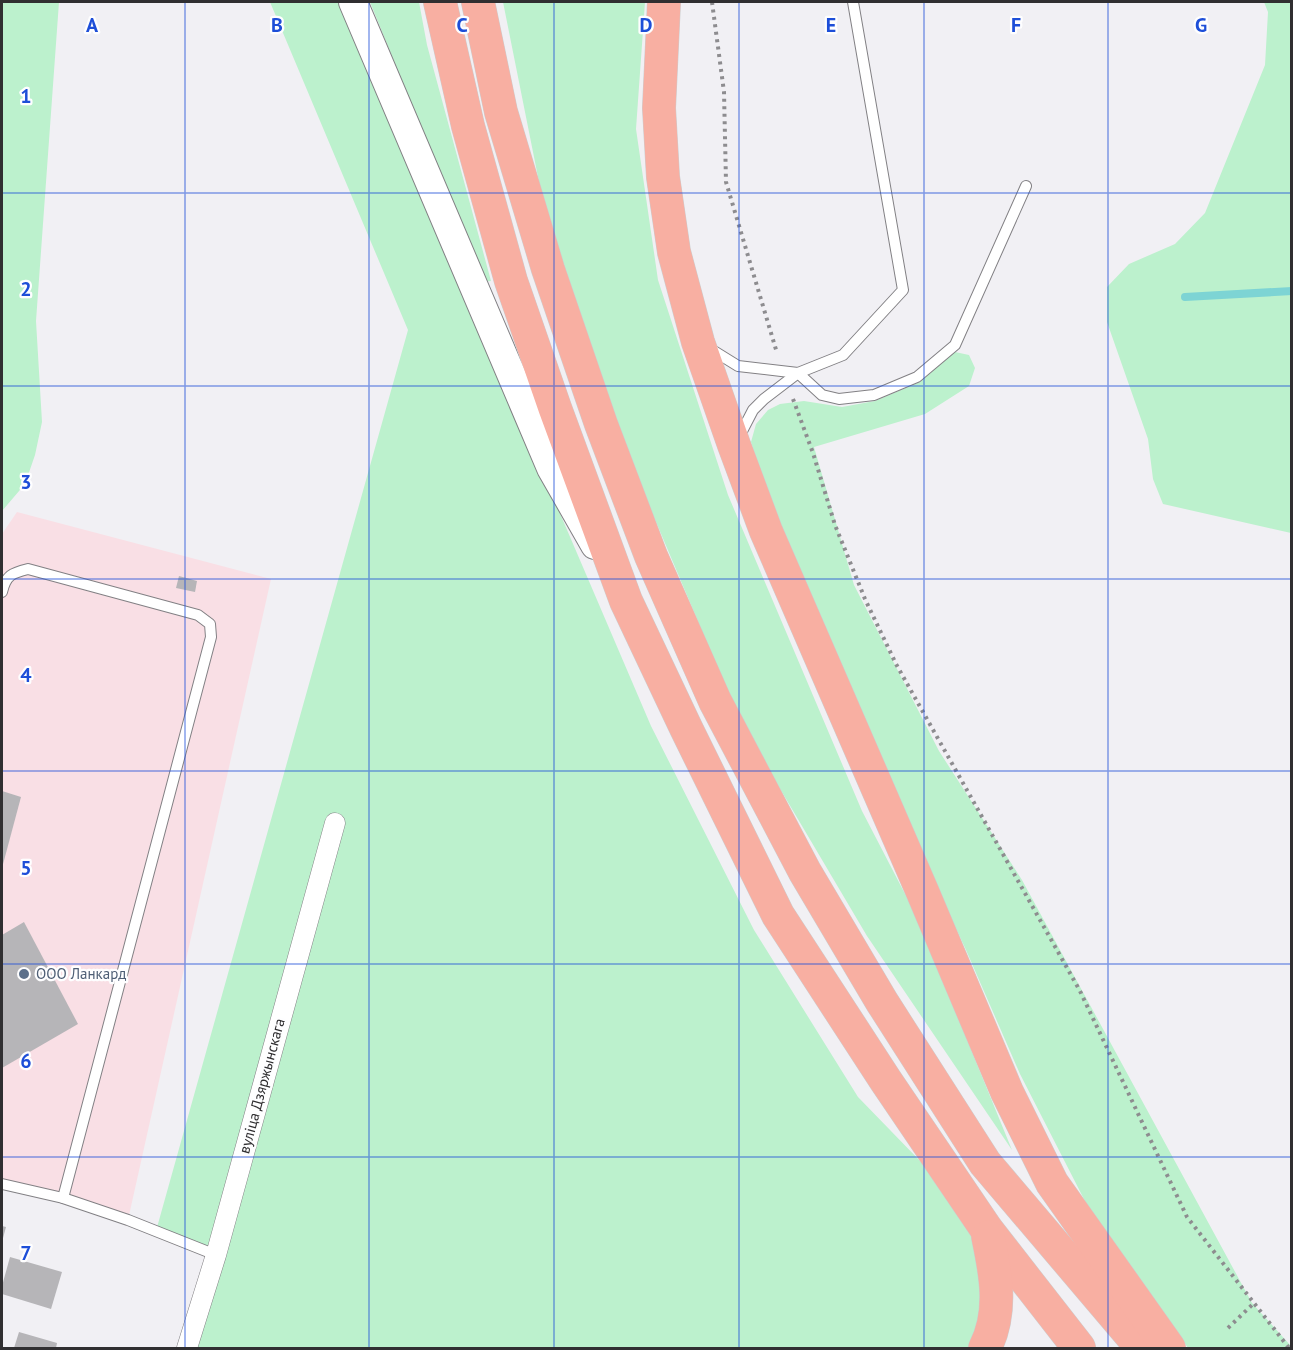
<svg xmlns="http://www.w3.org/2000/svg" width="1293" height="1350" viewBox="0 0 1293 1350" font-family="'PT Sans',sans-serif">
	<style>
		.commercial { fill: #f9dfe5 }
		.green { fill: #bcf1cd }
		.lines { fill: none; stroke-linecap: round; stroke-linejoin: round }
		.stream { stroke: #7dd4d4; stroke-width: 8 }
		.building { fill: #b6b5b8 }
		.lane-casing { stroke: #828084; stroke-width: 12 }
		.street-casing { stroke: #828084; stroke-width: 21 }
		.secondary-casing { stroke: #828084; stroke-width: 30 }
		.highway-casing { stroke: #cdcdce; stroke-width: 34 }
		.path { stroke: #8d8c8f; stroke-width: 4; stroke-dasharray: 3 4.5; stroke-linecap: butt }
		.lane { stroke: #fff; stroke-width: 10 }
		.street { stroke: #fff; stroke-width: 20 }
		.secondary { stroke: #fff; stroke-width: 28 }
		.highway { stroke: #f8afa2; stroke-width: 33 }
		.grid { fill: none; stroke: #1d4ed8; stroke-width: 1.5; stroke-opacity: 0.55 }
		.service-dot { fill: #5c6f8a; stroke: #fefeff; stroke-width: 2 }
		.labels { text-anchor: middle; stroke-width: 4.5; stroke-linejoin: round; paint-order: stroke }
		.service-label { font-size: 15px; fill: #4e5e75; stroke: #fefeff; text-anchor: start }
		.street-label { font-size: 15px; fill: #302f31; stroke: #fefeff }
		.grid-label { font-size: 20px; text-anchor: middle; font-weight: bold; fill: #1d4ed8; stroke: #fefeff; stroke-width: 4.5; stroke-linejoin: round; paint-order: stroke }
	</style>
	<rect width="100%" height="100%" fill="#f1f0f4"/>
	<path class="commercial" d="M17,512L271,579L128,1220L2,1184V534Z"/>
	<g class="green">
		<path d="M2,2H59L36,321L42,422L35,455L25,484L2,511Z"/>
		<path d="M270,2H341L651,726L754,930L858,1097L987,1230L985,1348H187L216,1255L156,1231L408,330Z"/>
		<path d="M370,2H419L427,45L491,281L483,282Z"/>
		<path d="M503,2H645L636,129L658,280L728,495L862,811L917,917L1012,1150L867,936L740,721L624,446L546,217Z"/>
		<path d="M1264,2H1291V533L1163,504L1153,479L1148,439L1107,322V287L1129,264L1175,244L1205,213L1265,65L1268,12Z"/>
		<path d="M955,352L969,355L975,368L969,386L925,414L814,447L854,585L939,751L1022,880L1252,1303L1291,1346V1348H1188L1088,1207L1020,1074L966,950L866,735L786,553L751,442L756,424L768,410L780,404L804,401L842,407L875,401L920,382Z"/>
	</g>
	<g class="lines">
		<path class="stream" d="M1185,297L1292,291"/>
	</g>
	<g class="building">
		<path d="M179,576L197,581L195,592L176,588Z"/>
		<path d="M2,791L21,797L2,868Z"/>
		<path d="M24,922L78,1024L2,1068V935Z"/>
		<path d="M2,1226L6,1227L2,1242Z"/>
		<path d="M10,1257L62,1272L51,1309L2,1294V1286Z"/>
		<path d="M19,1332L57,1343L56,1348H14Z"/>
	</g>
	<g class="lines">
		<g class="lane-casing">
			<g id="lane">
				<path d="M709,348L738,366L798,373L822,395L839,399L874,395L917,377L955,345L1026,186"/>
				<path d="M739,437L753,410L764,399L798,373L843,355L903,290L853,2"/>
				<path d="M2,592C6,575 12,573 28,569L198,615L210,624L211,637L63,1198"/>
				<path d="M2,1184L63,1198L128,1220L216,1255"/>
			</g>
		</g>
		<g class="street-casing">
			<path id="street" d="M187,1348L216,1255L335,823"/>
		</g>
		<g class="secondary-casing">
			<path id="secondary" d="M353,2L551,468L595,545"/>
		</g>
		<g class="highway-casing">
			<g id="highway">
				<path d="M440,2L468,126L511,281L555,408L626,601L686,728L778,915L886,1081L987,1230L1079,1348"/>
				<path d="M478,2L501,112L548,269L601,424L651,556L715,701L805,872L882,1002L985,1163L1142,1348"/>
				<path d="M664,2L659,108L663,177L674,252L698,342L734,445L766,531L923,893L1007,1092L1052,1183L1169,1348"/>
				<path d="M985,1348C1003,1312 996,1275 988,1237"/>
			</g>
		</g>
		<g class="path">
			<path d="M712,2L724,92L726,182L777,353"/>
			<path d="M793,399L813,453L835,525L865,599L896,664L1080,991L1187,1217L1289,1348"/>
			<path d="M1228,1328L1253,1304"/>
		</g>
		<use href="#lane" class="lane"/>
		<use href="#street" class="street"/>
		<use href="#secondary" class="secondary"/>
		<use href="#highway" class="highway"/>
	</g>
	<path class="grid" d="M185,2V1348M369,2V1348M554,2V1348M739,2V1348M924,2V1348M1108,2V1348M2,193H1292M2,386H1292M2,579H1292M2,771H1292M2,964H1292M2,1157H1292"/>
	<circle class="service-dot" cx="24" cy="974" r="6"/>
	<g class="labels">
		<g class="service-label">
			<text x="36" y="979">ООО Ланкард</text>
		</g>
		<g class="street-label">
			<text transform="translate(262 1086) rotate(-75)" y="5">вуліца Дзяржынскага</text>
		</g>
	</g>
	<g class="grid-label">
		<text x="92" y="32">A</text>
		<text x="277" y="32">B</text>
		<text x="462" y="32">C</text>
		<text x="646" y="32">D</text>
		<text x="831" y="32">E</text>
		<text x="1016" y="32">F</text>
		<text x="1201" y="32">G</text>
		<text x="26" y="103">1</text>
		<text x="26" y="296">2</text>
		<text x="26" y="489">3</text>
		<text x="26" y="682">4</text>
		<text x="26" y="875">5</text>
		<text x="26" y="1068">6</text>
		<text x="26" y="1260">7</text>
	</g>
	<rect width="1293" height="1350" fill="none" stroke="#302f31" stroke-width="6"/>
</svg>
